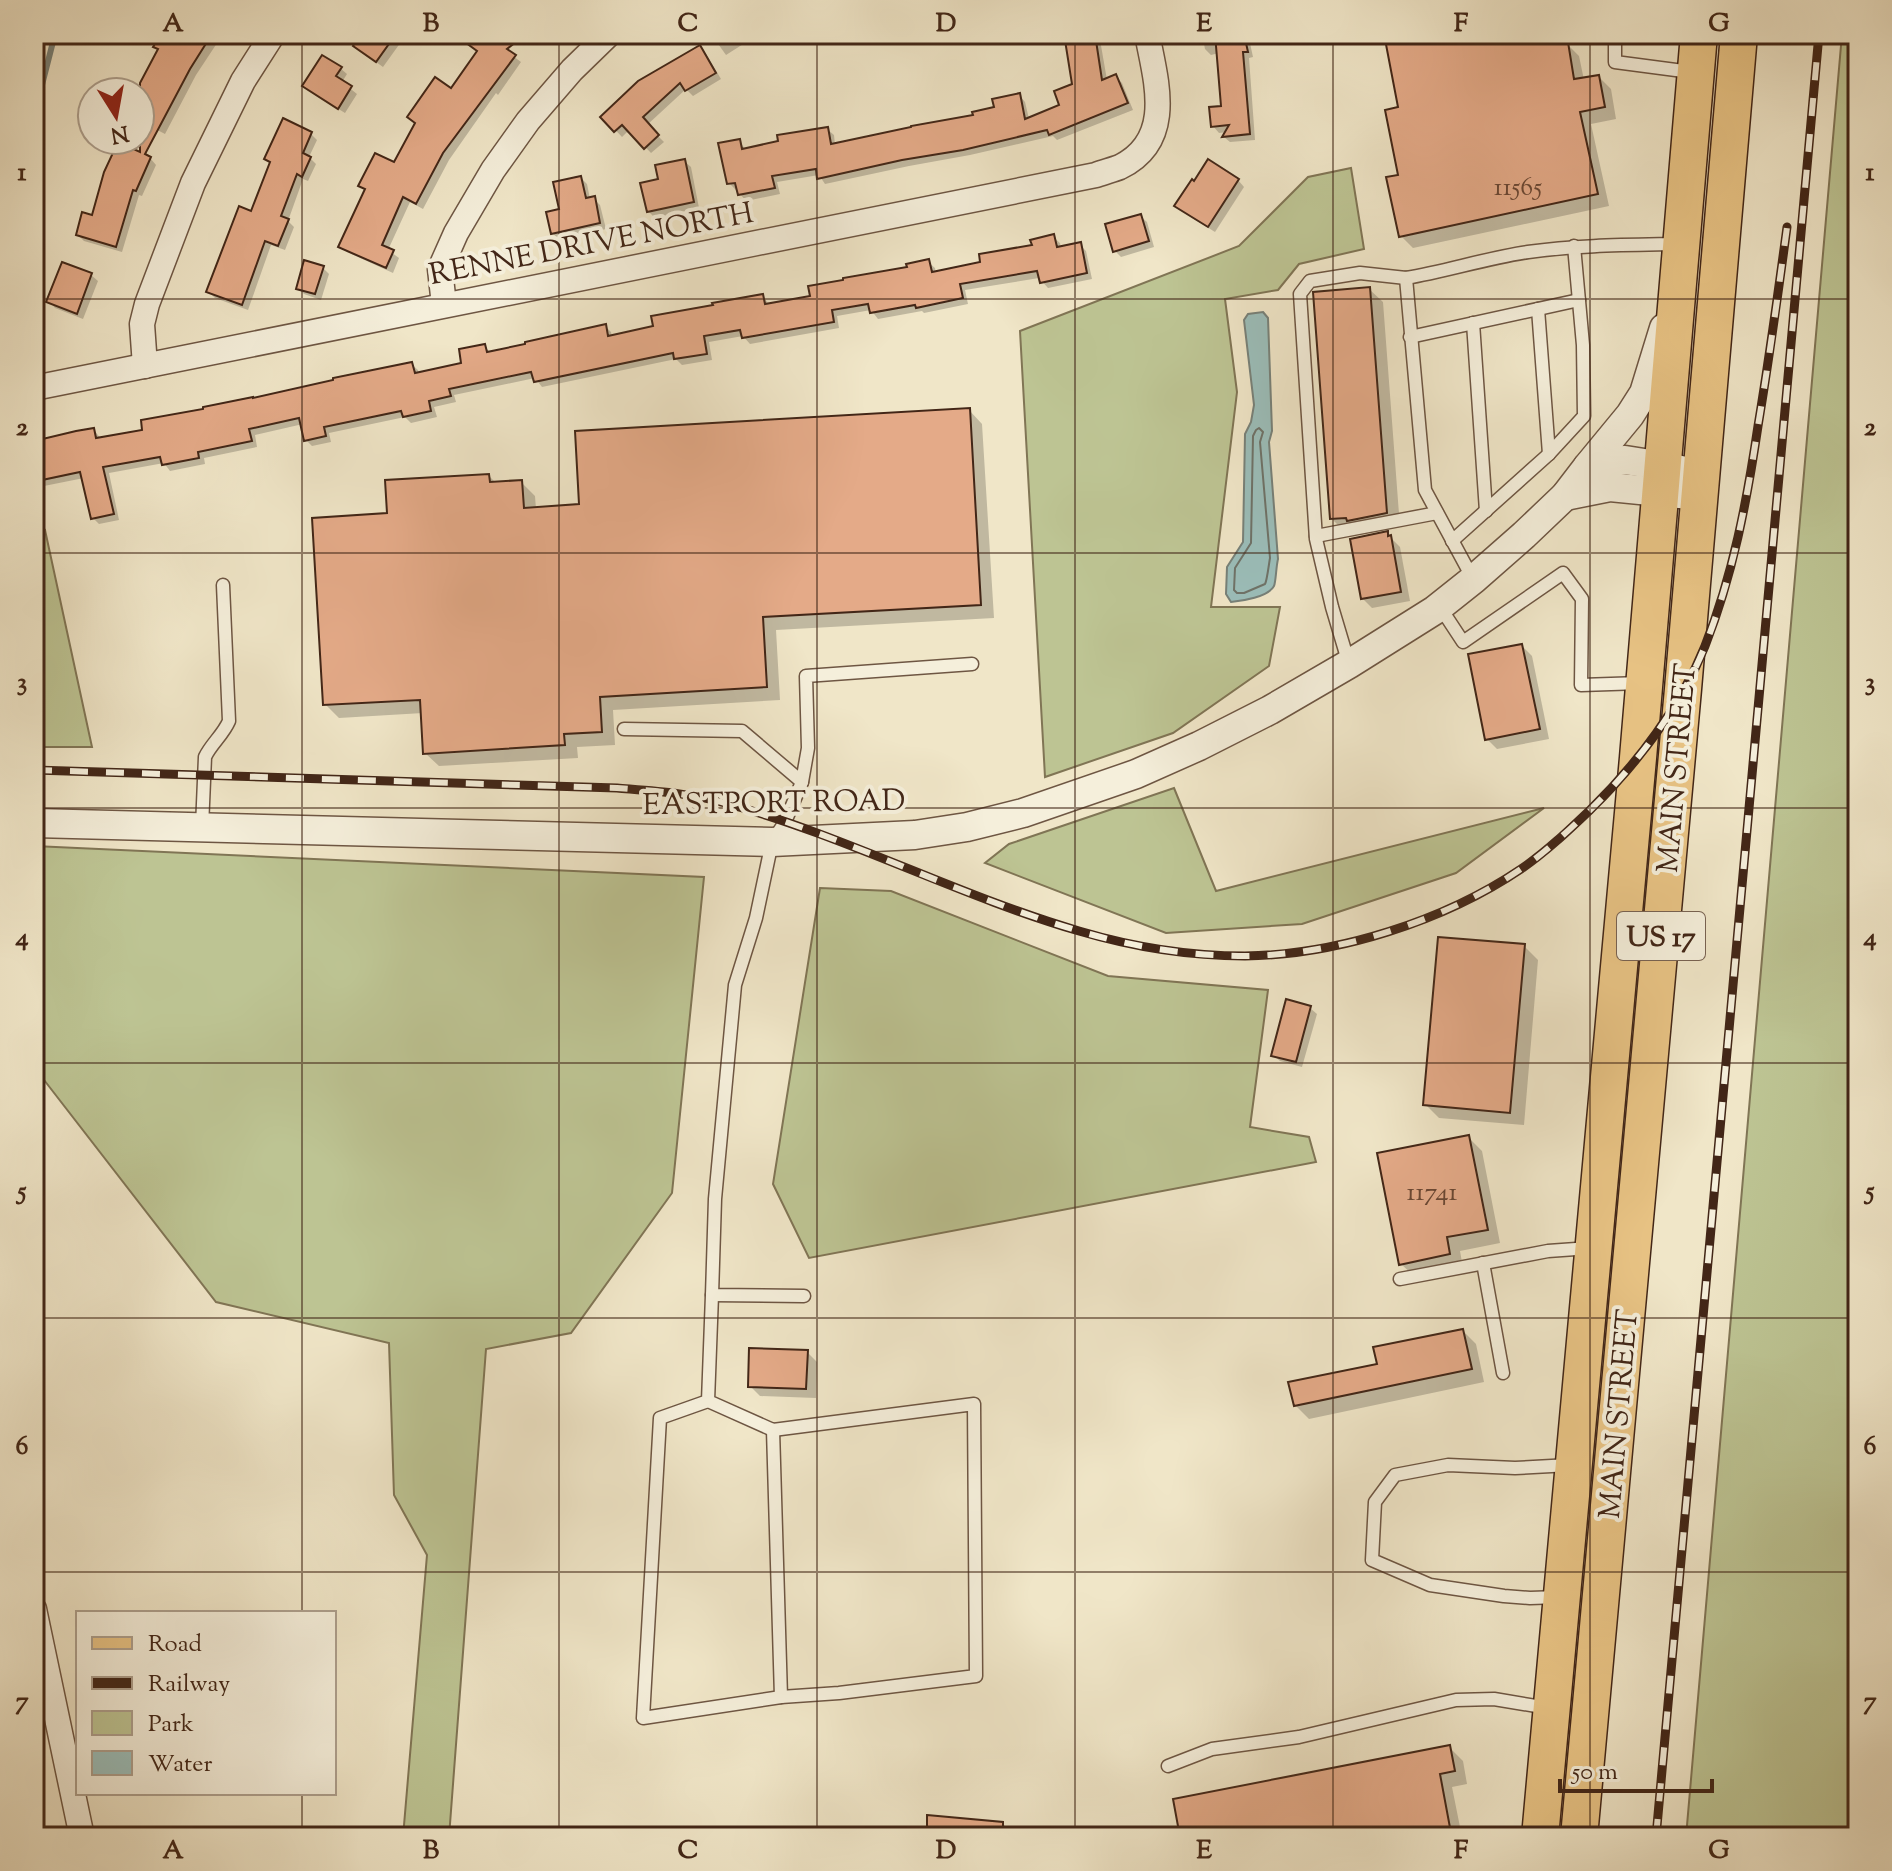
<svg xmlns="http://www.w3.org/2000/svg" width="1892" height="1871" viewBox="0 0 1892 1871" font-family="'Sorts Mill Goudy',serif">
	<style>
		.green { fill: #bdc493; stroke: #807555; stroke-width: 2 }
		.water { fill: #9bbeba; stroke: #778179; stroke-width: 2 }
		.shadow { fill: #0003 }
		.lines { fill: none; stroke-linecap: round; stroke-linejoin: round }
		.shore { stroke: #6e7268; stroke-width: 2 }
		.stream { stroke: #778179; stroke-width: 6 }
		.building { fill: #e4aa88; stroke: #422617; stroke-width: 2 }
		.service-casing { stroke: #6e5643; stroke-width: 15 }
		.minor-casing { stroke: #6e5643; stroke-width: 27 }
		.tertiary-casing { stroke: #6e5643; stroke-width: 31 }
		.primary-casing { stroke: #422617; stroke-width: 39 }
		.service { stroke: #f5efdb; stroke-width: 12 }
		.minor { stroke: #f5efdb; stroke-width: 24 }
		.tertiary { stroke: #f5efdb; stroke-width: 28 }
		.primary { stroke: #e8c384; stroke-width: 36 }
		.rail-casing { stroke: #422617; stroke-width: 9 }
		.rail { stroke: #f5efdb; stroke-width: 6; stroke-dasharray: 18; stroke-linecap: butt }
		.grid { fill: none; stroke: #422617; stroke-width: 2; stroke-opacity: 0.55 }
		.labels { text-anchor: middle; stroke-width: 8; stroke-linejoin: round; paint-order: stroke }
		.number-label { font-size: 26px; fill: #6a4733 }
		.shield { fill: #f5efdb; stroke: #786252; stroke-width: 2 }
		.shield-label { font-size: 28px; font-weight: bold; fill: #422617 }
		.street-label { font-size: 30px; fill: #422617; stroke: #f5efdb }
		.neatline { fill: none; stroke: #422617; stroke-width: 3 }
		.grid-label { font-size: 26px; text-anchor: middle; font-weight: bold; fill: #422617 }
	</style>
	<rect width="100%" height="100%" fill="#f0e6c8"/>
	<filter id="stains"><feTurbulence type="fractalNoise" baseFrequency=".0025" numOctaves="4"/><feColorMatrix values="0 0 0 0 .2 0 0 0 0 .09 0 0 0 0 .02 0 0 0 .5 -.17"/></filter>
	<radialGradient id="worn" r=".72"><stop offset=".6" stop-color="#630" stop-opacity="0"/><stop offset="1" stop-color="#630" stop-opacity=".3"/></radialGradient>
	<g class="green">
		<path d="M1842,34H1858V1837H1686Z"/>
		<path d="M1351,168L1364,249L1299,264L1278,290L1225,299L1237,392L1211,607H1280L1269,666L1173,733L1045,777L1020,331L1239,246L1308,177Z"/>
		<path d="M45,530L92,747H34V532Z"/>
		<path d="M1174,788L1216,891L1544,808L1456,873L1302,924L1166,933L985,863L1009,844Z"/>
		<path d="M34,846L704,877L672,1193L571,1333L486,1349L449,1837H403L427,1555L394,1495L389,1343L216,1302L34,1067Z"/>
		<path d="M820,888L891,891L1108,976L1268,990L1250,1127L1309,1137L1316,1162L809,1258L773,1184Z"/>
	</g>
	<path class="water" d="M1263,312L1268,318L1272,431L1269,442L1278,559C1276,567 1276,581 1274,586C1268,597 1242,601 1231,602L1226,594L1227,567L1243,542L1245,434L1251,422L1254,405L1244,320L1248,314Z"/>
	<g class="shadow">
		<path d="M164,34H223L196,75L165,134L140,121V92H137L159,50Z"/>
		<path d="M359,34H404L406,35L383,67L362,52V36Z"/>
		<path d="M462,34H484L521,62L498,95L496,93L449,160L423,209L410,202L388,250L399,258L393,273L347,252L341,246L366,191L360,185L394,165L479,52Z"/>
		<path d="M520,34H540L528,43Z"/>
		<path d="M711,34H759L726,55Z"/>
		<path d="M778,34H802L785,41Z"/>
		<path d="M1066,34H1099L1107,80L1116,77L1122,83L1133,110L1057,140L1053,136L970,155L909,166L825,184L819,175L777,182L780,194L746,201L740,194L739,189L736,190L729,183L739,141L746,150L827,129L834,135L835,145L976,117L996,109L1019,95L1025,102L1029,119L1062,106L1074,85Z"/>
		<path d="M1202,34H1248L1253,57L1249,58L1255,140L1230,142L1224,137L1227,132L1219,133L1213,126L1224,107L1219,53L1211,55L1205,49Z"/>
		<path d="M1386,34H1560L1562,45L1567,44L1579,56L1584,80L1599,77L1611,89L1616,119L1591,124L1609,206L1413,248L1401,236L1400,109Z"/>
		<path d="M699,47L706,54L721,79L693,96L686,89L647,125L664,142L651,153L629,130L622,137L603,117Z"/>
		<path d="M340,68L347,74L342,82L357,94L345,113L311,92L305,86Z"/>
		<path d="M311,134L317,140L309,157L316,164L308,181L303,179L288,221L294,227L285,250L271,245L248,310L215,298L209,292L252,214L271,164L266,158Z"/>
		<path d="M150,158L156,165L142,196L139,195L122,252L84,241L78,235Z"/>
		<path d="M684,161L691,167L699,208L655,218L648,211L660,180Z"/>
		<path d="M581,178L587,184L590,199H594L600,205L606,229L559,239L552,233L561,210Z"/>
		<path d="M1238,180L1244,187L1215,232L1183,212L1177,206Z"/>
		<path d="M1140,216L1147,222L1154,247L1121,257L1115,251Z"/>
		<path d="M1053,237L1060,243L1061,249L1080,245L1086,251L1092,279L1048,288L1039,278L965,290L968,304L924,313L922,311L878,319L871,310L837,316L839,328L750,344L743,336L709,342L712,360L682,365L676,359L542,387L535,378L454,395L456,402L434,407L437,417L411,423L405,417L329,433L331,442L312,446L306,440L303,424L255,435L257,447L204,458L205,464L170,471L164,463L109,473L119,520L99,524L93,518L84,478L34,488V443L94,430L101,439L145,431L206,411L411,364L418,370L419,374L464,365L484,346L491,353L605,326L611,332L612,337L655,328L763,296L769,305L812,298L928,262L935,268L936,274L982,264L1034,247Z"/>
		<path d="M63,264L91,275L98,281L83,319L55,308L49,301Z"/>
		<path d="M323,268L329,274L321,300L304,294L298,288Z"/>
		<path d="M1369,289L1383,302L1400,527L1363,534L1360,531L1345,532L1331,518Z"/>
		<path d="M969,410L982,424L994,618L776,630L780,700L613,710L615,745L577,747L578,758L439,766L425,753L423,713L339,718L325,704L389,515L489,476L497,484L521,482L535,496L536,509L582,506Z"/>
		<path d="M1387,534L1400,547L1410,601L1372,608L1362,598Z"/>
		<path d="M1522,646L1532,656L1549,739L1497,749L1487,739Z"/>
		<path d="M1524,946L1538,960L1524,1125L1439,1118L1425,1104Z"/>
		<path d="M1310,1008L1317,1014L1302,1067L1280,1061L1273,1055Z"/>
		<path d="M1468,1137L1482,1151L1500,1243L1460,1251L1463,1268L1415,1277L1401,1264Z"/>
		<path d="M1463,1331L1476,1344L1484,1382L1309,1419L1295,1405L1379,1365Z"/>
		<path d="M807,1352L817,1362L816,1398L760,1396L750,1386Z"/>
		<path d="M1449,1747L1463,1761L1467,1784L1452,1787L1462,1837H1161L1160,1834L1181,1830Z"/>
		<path d="M1003,1824L1013,1834V1837H929Z"/>
	</g>
	<g class="lines">
		<path class="shore" d="M1259,428L1263,432L1260,442L1270,558C1269,563 1267,581 1265,584L1244,593H1237L1234,590L1235,568L1251,543L1253,436L1256,430Z"/>
		<path class="stream" d="M34,116L55,34"/>
	</g>
	<g class="building">
		<path d="M161,34H212L190,69L145,154L151,157L136,191L133,190L116,247L76,235L82,212L92,215L104,172L118,142L140,152V83L158,49L153,47Z"/>
		<path d="M361,34H396L376,62L353,46Z"/>
		<path d="M454,34H526L507,49L516,55L443,153L416,204L403,197L382,245L394,250L386,268L338,247L365,189L358,186L375,153L394,162L415,123L407,117L435,77L451,88L477,51Z"/>
		<path d="M1064,34H1095L1102,80L1116,74L1128,103L1049,135L1047,130L963,150L902,160L817,179L816,169L772,176L775,188L738,195L735,183L727,184L718,143L740,139L742,149L778,141L777,135L828,127L831,144L911,127V126L973,115L972,112L994,107L992,99L1020,93L1025,119L1059,105L1054,91L1072,84Z"/>
		<path d="M1215,34H1244L1248,52H1243L1250,134L1222,137L1229,125L1211,127L1209,107L1221,106Z"/>
		<path d="M1384,34H1551L1553,44L1568,42L1574,79L1599,75L1605,107L1580,112L1598,194L1399,237L1386,177L1398,175L1385,110L1398,107Z"/>
		<path d="M700,45L716,73L685,91L680,83L643,117L659,135L644,149L622,125L614,132L600,117L638,81Z"/>
		<path d="M322,55L342,67L336,76L352,86L338,109L302,86Z"/>
		<path d="M283,118L312,132L303,153L311,157L302,177L297,174L281,216L289,219L278,246L265,241L242,305L206,292L239,206L251,211L270,162L264,159Z"/>
		<path d="M685,159L694,202L647,212L640,183L658,179L655,165Z"/>
		<path d="M1208,159L1239,179L1208,227L1174,206L1192,179L1194,181Z"/>
		<path d="M581,176L586,198L595,196L600,223L551,234L546,212L559,209L553,182Z"/>
		<path d="M1141,214L1149,241L1113,252L1105,224Z"/>
		<path d="M1054,234L1057,247L1081,242L1087,273L1040,283L1037,271L960,284L963,298L916,308L915,305L870,313L868,304L832,310L834,322L742,338L740,330L704,336L707,354L674,359L673,353L534,382L531,372L449,389L451,396L429,401L431,411L403,417L401,411L324,427L326,436L304,441L299,418L249,429L252,441L198,452L199,458L162,465L160,457L103,467L114,514L91,519L80,472L42,480L40,471L34,472V441L76,431L94,428L96,438L142,430L141,420L203,409V407L253,397V398L333,380V378L412,362L415,373L461,363L459,349L485,344L487,352L525,344V342L606,324L608,336L653,326L651,316L713,305L712,303L763,294L765,304L810,296L808,286L843,280V278L907,267L906,264L929,259L932,272L980,262L979,254L1032,245L1030,240Z"/>
		<path d="M304,260L324,266L315,294L296,289Z"/>
		<path d="M62,262L92,273L77,314L46,302Z"/>
		<path d="M1370,287L1387,513L1347,521L1346,518L1330,519L1313,292Z"/>
		<path d="M970,408L981,605L763,617L767,687L600,697L602,732L564,734L565,745L423,754L420,700L323,705L312,518L387,513L385,480L489,474L490,482L522,480L524,508L579,504L575,431Z"/>
		<path d="M1388,531V536L1391,535L1401,592L1361,599L1350,539Z"/>
		<path d="M1522,644L1540,729L1485,740L1468,654Z"/>
		<path d="M1438,937L1525,944L1510,1113L1423,1105Z"/>
		<path d="M1286,999L1311,1006L1296,1062L1271,1056Z"/>
		<path d="M1469,1135L1488,1230L1447,1237L1450,1254L1399,1265L1377,1153Z"/>
		<path d="M1463,1329L1472,1369L1294,1406L1288,1382L1377,1364L1373,1347Z"/>
		<path d="M749,1348L808,1350L806,1389L748,1387Z"/>
		<path d="M1450,1745L1455,1771L1440,1774L1451,1833L1431,1837H1180L1173,1799Z"/>
		<path d="M927,1815L1003,1822V1837H927Z"/>
	</g>
	<g class="lines">
		<g class="service-casing">
			<g id="service">
				<path d="M1615,34V62L1691,72"/>
				<path d="M1538,309L1549,454"/>
				<path d="M1473,323L1486,511"/>
				<path d="M1410,337L1579,300"/>
				<path d="M1316,536L1437,513"/>
				<path d="M1452,541L1549,454L1584,416L1583,345L1574,246"/>
				<path d="M1473,579L1425,490L1406,278C1447,271 1487,258 1528,252C1578,245 1628,245 1678,244"/>
				<path d="M1440,607L1463,642L1563,573L1582,599L1581,685L1641,683"/>
				<path d="M1349,664L1332,607L1316,539L1300,294L1310,281L1360,273L1406,278"/>
				<path d="M624,729L742,731L802,782"/>
				<path d="M202,827L205,757C211,744 223,735 229,721L223,585"/>
				<path d="M1483,1263L1503,1373"/>
				<path d="M1400,1279L1548,1251L1590,1248"/>
				<path d="M804,1296L712,1295L715,1199L735,985L756,918L772,842L785,822L802,782L808,748L806,676L972,664"/>
				<path d="M708,1401L773,1430L974,1404L976,1676L839,1693L781,1697L643,1718L660,1418L708,1401L712,1295"/>
				<path d="M773,1430L781,1697"/>
				<path d="M1559,1597L1530,1598L1504,1596L1430,1585L1372,1560L1375,1502L1395,1475L1448,1465L1515,1468L1570,1465"/>
				<path d="M1168,1766L1212,1749L1299,1737L1456,1700L1494,1699L1548,1708"/>
			</g>
		</g>
		<g class="minor-casing">
			<g id="minor">
				<path d="M444,305L440,269L456,233L493,170L528,121L572,70L609,34"/>
				<path d="M145,366L142,324L147,304L193,183L243,81L273,34"/>
				<path d="M34,388L1096,175C1104,172 1112,170 1120,167C1175,140 1156,81 1147,34"/>
				<path d="M34,1609L82,1837"/>
			</g>
		</g>
		<g class="tertiary-casing">
			<g id="tertiary">
				<path d="M1588,466L1630,415L1644,393L1664,328"/>
				<path d="M1565,496L1610,487L1700,496"/>
				<path d="M34,823L772,842L915,835L967,827L1023,813L1136,774L1199,746L1270,710L1349,664L1435,610L1474,579L1524,535L1565,496L1588,466L1605,461L1625,460L1663,466L1702,475"/>
			</g>
		</g>
		<g class="primary-casing">
			<g id="primary">
				<path d="M1540,1837L1638,758L1699,34"/>
				<path d="M1579,1837L1683,689L1739,34"/>
			</g>
		</g>
		<use href="#service" class="service"/>
		<use href="#minor" class="minor"/>
		<use href="#tertiary" class="tertiary"/>
		<use href="#primary" class="primary"/>
		<g class="rail-casing">
			<g id="rail">
				<path d="M34,770L617,788C653,791 690,793 725,803C846,836 959,896 1079,931C1133,947 1189,956 1245,956C1337,955 1444,921 1521,869C1546,852 1569,830 1591,809C1637,764 1681,706 1705,646C1733,575 1747,501 1758,426C1769,360 1778,294 1787,227"/>
				<path d="M1656,1837L1819,34"/>
			</g>
		</g>
		<use href="#rail" class="rail"/>
	</g>
	<path class="grid" d="M302,34V1613M559,34V1837M817,34V1837M1075,34V1837M1333,34V1837M1590,34V1837M34,299H1858M34,553H1858M34,808H1858M34,1063H1858M34,1318H1858M34,1572H1858M302,1793V1837"/>
	<g class="labels">
		<g class="number-label">
			<text x="1518" y="195">11565</text>
			<text x="1432" y="1200">11741</text>
		</g>
		<rect class="shield" x="1617" y="912" width="88" height="48" rx="6"/>
		<g class="shield-label">
			<text x="1661" y="946">US 17</text>
		</g>
		<g class="street-label">
			<text transform="translate(591 243) rotate(-11)" y="10">RENNE DRIVE NORTH</text>
			<text transform="translate(1676 768) rotate(-85)" y="10">MAIN STREET</text>
			<text transform="translate(774 802) rotate(-1)" y="10">EASTPORT ROAD</text>
			<text transform="translate(1618 1414) rotate(-85)" y="10">MAIN STREET</text>
		</g>
	</g>
	<rect width="1892" height="1871" fill="none" stroke="#f0e6c8" stroke-width="88"/>
	<rect x="76" y="1611" width="260" height="184" fill="#f5efdb" stroke="#ad9f8d" stroke-width="2"/>
	<rect x="92" y="1637" width="40" height="12" fill="#e8c384" stroke="#ad9f8d" stroke-width="2"/>
	<text x="148" y="1651" font-size="24" fill="#422617">Road</text>
	<rect x="92" y="1677" width="40" height="12" fill="#422617" stroke="#ad9f8d" stroke-width="2"/>
	<text x="148" y="1691" font-size="24" fill="#422617">Railway</text>
	<rect x="92" y="1711" width="40" height="24" fill="#bdc493" stroke="#ad9f8d" stroke-width="2"/>
	<text x="148" y="1731" font-size="24" fill="#422617">Park</text>
	<rect x="92" y="1751" width="40" height="24" fill="#9bbeba" stroke="#ad9f8d" stroke-width="2"/>
	<text x="148" y="1771" font-size="24" fill="#422617">Water</text>
	<g transform="translate(116 116) rotate(169)"><circle r="38" fill="#f5efdb" stroke="#ad9f8d" stroke-width="2"/>
	<path d="M0-6L14 30L0 20L-14 30Z" fill="#8f2418"/>
	<text y="-12" font-size="22" font-weight="bold" text-anchor="middle" fill="#422617">N</text>
	</g>
	<path d="M1560 1779v12h152v-12" fill="none" stroke="#422617" stroke-width="4"/>
	<text x="1572" y="1779" font-size="24" fill="#422617" stroke="#f5efdb" stroke-width="6" paint-order="stroke">50 m</text>
	<rect x="44" y="44" width="1804" height="1783" class="neatline"/>
	<g class="grid-label">
		<text x="173" y="31">A</text>
		<text x="431" y="31">B</text>
		<text x="688" y="31">C</text>
		<text x="946" y="31">D</text>
		<text x="1204" y="31">E</text>
		<text x="1461" y="31">F</text>
		<text x="1719" y="31">G</text>
		<text x="22" y="180">1</text>
		<text x="1870" y="180">1</text>
		<text x="22" y="435">2</text>
		<text x="1870" y="435">2</text>
		<text x="22" y="690">3</text>
		<text x="1870" y="690">3</text>
		<text x="22" y="945">4</text>
		<text x="1870" y="945">4</text>
		<text x="22" y="1199">5</text>
		<text x="1870" y="1199">5</text>
		<text x="22" y="1454">6</text>
		<text x="1870" y="1454">6</text>
		<text x="22" y="1709">7</text>
		<text x="1870" y="1709">7</text>
		<text x="173" y="1858">A</text>
		<text x="431" y="1858">B</text>
		<text x="688" y="1858">C</text>
		<text x="946" y="1858">D</text>
		<text x="1204" y="1858">E</text>
		<text x="1461" y="1858">F</text>
		<text x="1719" y="1858">G</text>
	</g>
	<rect width="100%" height="100%" filter="url(#stains)"/>
	<rect width="100%" height="100%" fill="url(#worn)"/>
</svg>
